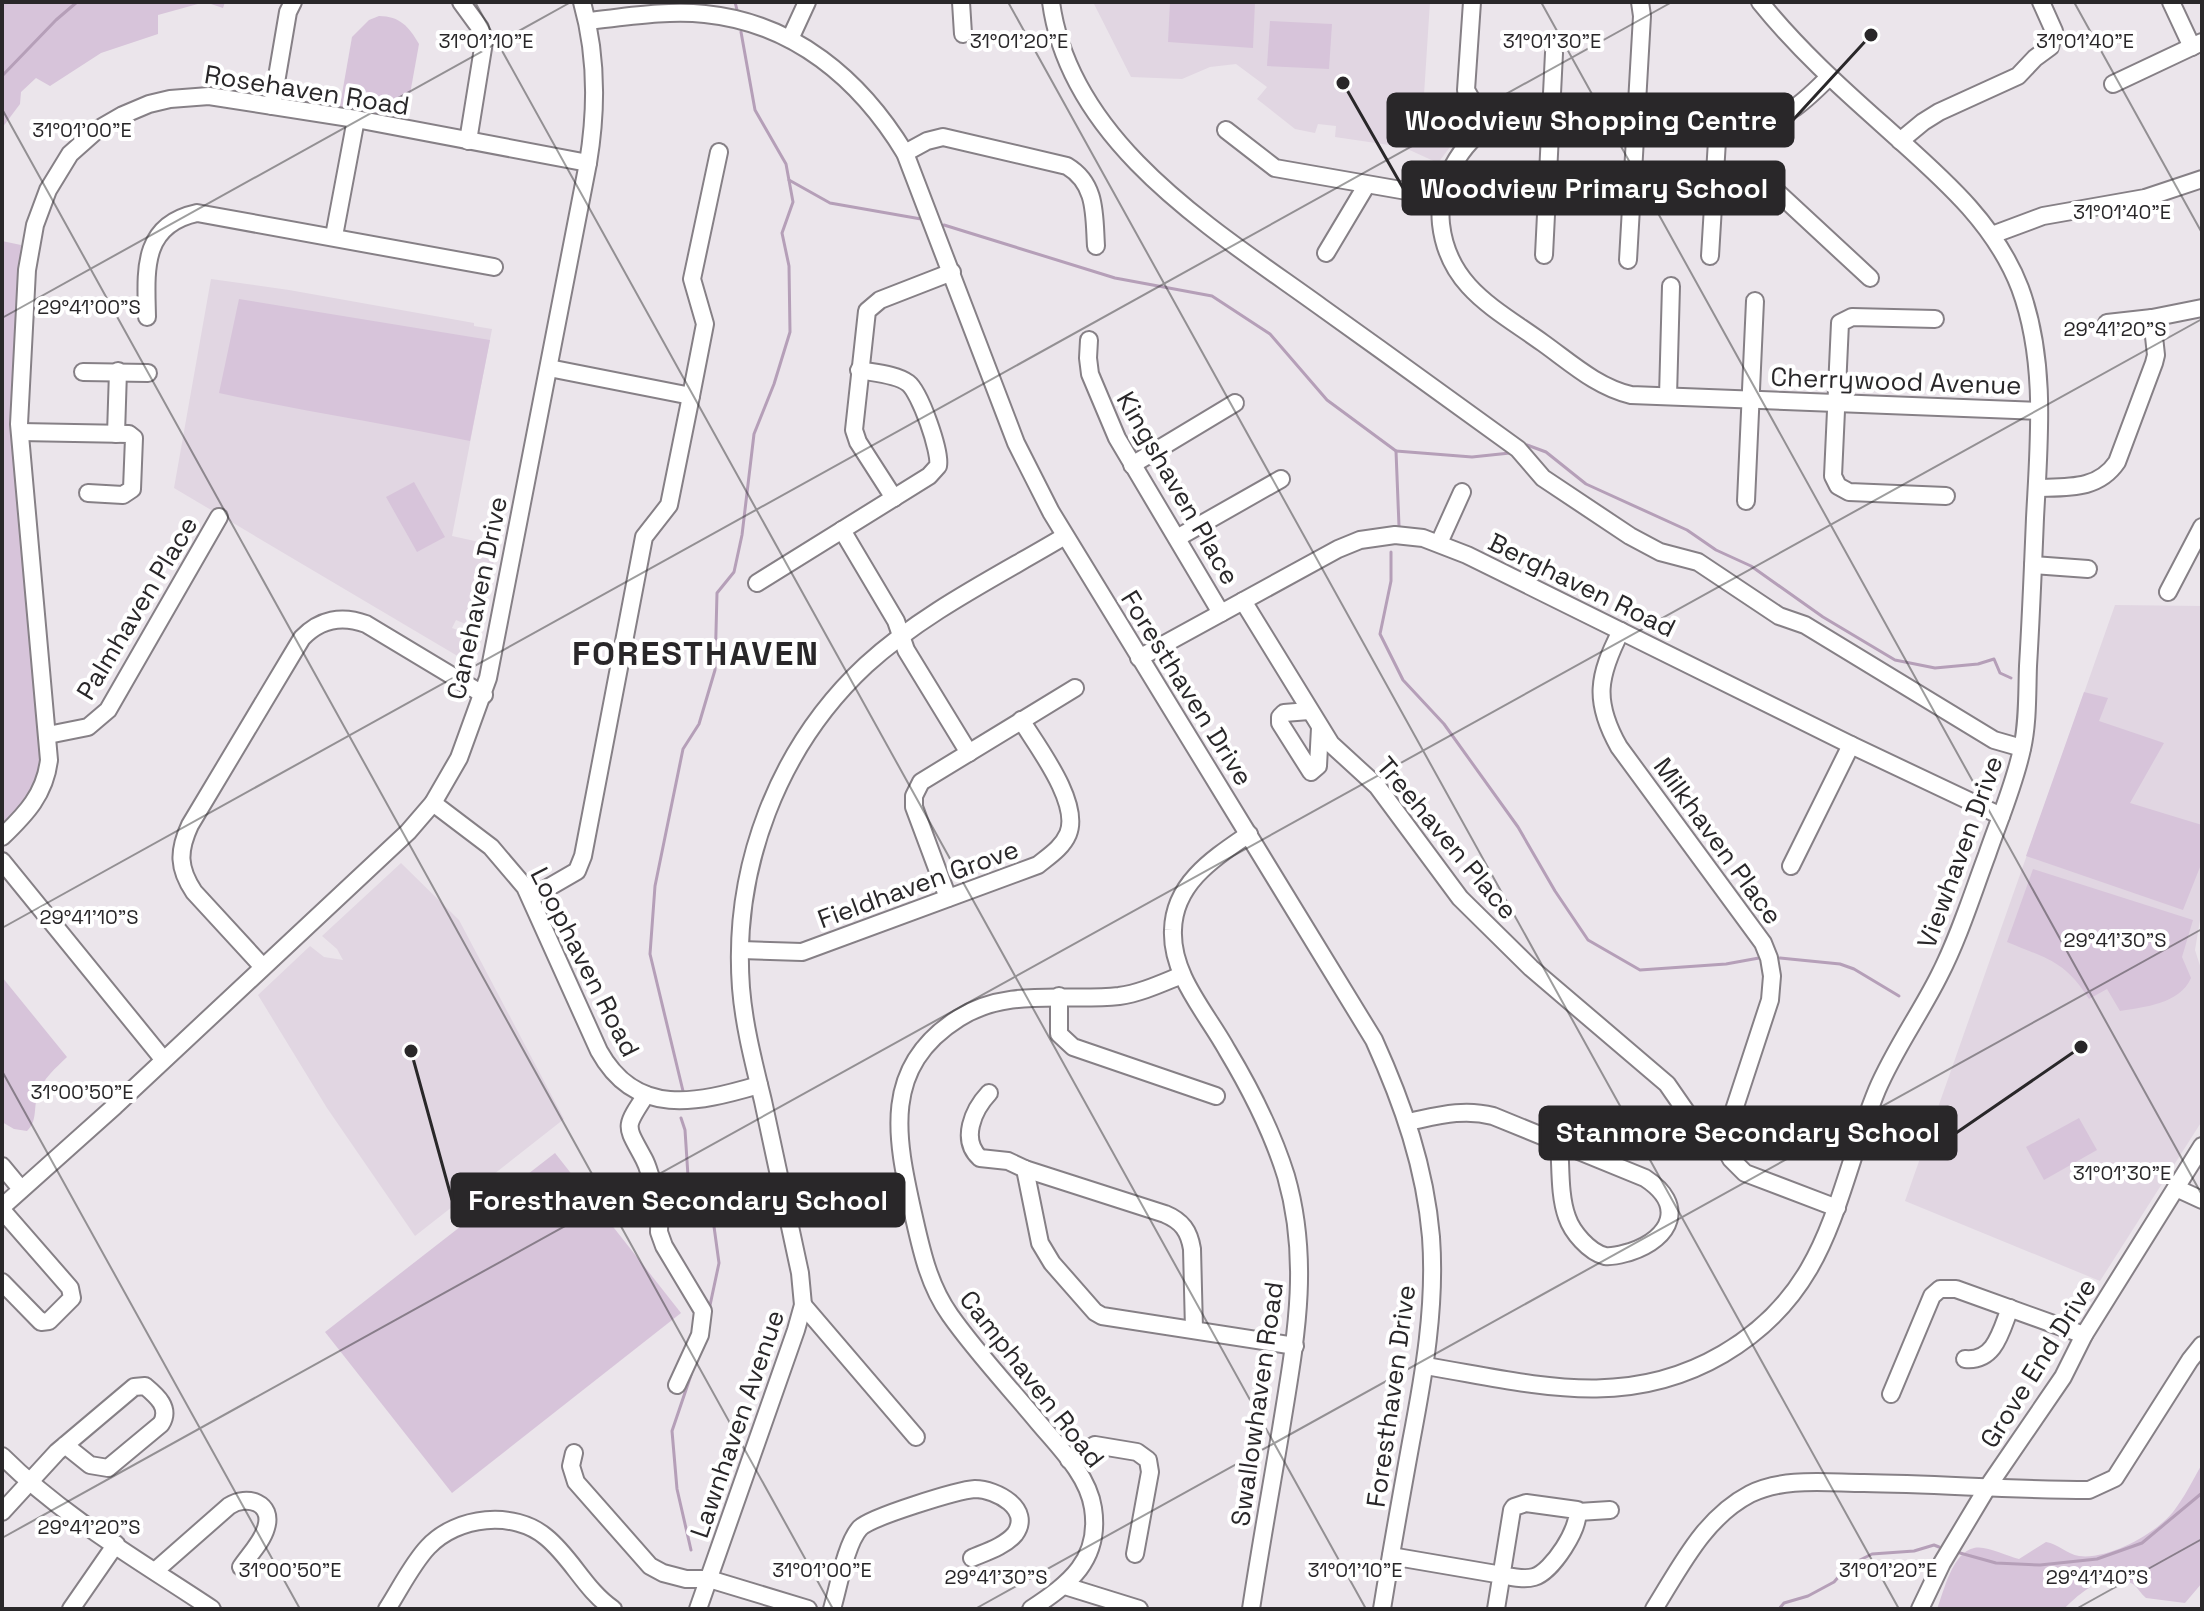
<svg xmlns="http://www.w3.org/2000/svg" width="2204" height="1611" viewBox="0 0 2204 1611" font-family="'Space Grotesk',sans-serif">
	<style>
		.built { fill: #e1d6e2 }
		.green { fill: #d7c4da }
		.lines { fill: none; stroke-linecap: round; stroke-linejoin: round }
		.stream { stroke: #b59fb8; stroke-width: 3 }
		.minor-casing { stroke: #868086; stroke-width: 20 }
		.minor { stroke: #fff; stroke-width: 16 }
		.ticks { fill: none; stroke: #292729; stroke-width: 2; stroke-opacity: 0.45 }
		.labels { text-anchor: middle; stroke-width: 8; stroke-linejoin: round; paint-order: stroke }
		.street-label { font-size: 26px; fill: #292729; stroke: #fff }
		.district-label { font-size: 34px; font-weight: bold; letter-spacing: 2px; fill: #292729; stroke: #fff }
		.ticks-label { font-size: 20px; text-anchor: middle; fill: #292729; stroke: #fff; stroke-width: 8; stroke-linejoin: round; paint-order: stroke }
		.leader { fill: none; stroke: #292729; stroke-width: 3 }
		.callout-dot { fill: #292729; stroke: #fff; stroke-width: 3 }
		.callout { fill: #292729; stroke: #292729; stroke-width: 3 }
		.callout-label { font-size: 28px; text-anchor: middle; font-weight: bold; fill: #fff }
	</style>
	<rect width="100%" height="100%" fill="#ebe5eb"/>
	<g class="built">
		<path d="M1093,2H1430L1423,110L1427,123L1426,129L1450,147L1438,163L1403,147L1335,137L1336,126L1318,124L1315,133L1295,129L1257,99L1267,87L1236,64L1210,67L1182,79L1131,77Z"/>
		<path d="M211,279L289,290L474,323V326L492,329L452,536L497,546L485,606L475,628L456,620L452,628L480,638L470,659L466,661L174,488Z"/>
		<path d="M2115,605L2202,606V908L2195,950L2202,972V1121L2100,1281L1905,1201Z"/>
		<path d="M401,863L459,920L564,1119L415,1236L327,1108L258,995L310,946L324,957L343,960L337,949L322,936Z"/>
	</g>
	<g class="green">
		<path d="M2,2H225L223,8L205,2L158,15V34L101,53L50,86L36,78L21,92L20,104L2,128Z"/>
		<path d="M1170,2H1255L1253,48L1168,42Z"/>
		<path d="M379,16C400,16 409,27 419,44L405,122L339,111L352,37L369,20Z"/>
		<path d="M1270,21L1332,24L1329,69L1267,66Z"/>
		<path d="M2,241L21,245L12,424L41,753C39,782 26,807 2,824Z"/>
		<path d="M239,299L490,340L470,441C387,424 303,411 219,393Z"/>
		<path d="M414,482L445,537L417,552L386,497Z"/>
		<path d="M2084,692L2108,698L2099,721L2164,743L2130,803L2202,825V862L2183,910L2026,856Z"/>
		<path d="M2033,869L2193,920L2182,957L2191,978C2180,1004 2144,1007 2120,1011L2107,989L2089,999C2064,960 2047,959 2007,942Z"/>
		<path d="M2,977L67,1057C56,1068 43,1078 38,1094C33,1107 38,1121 27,1131L14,1129L2,1122Z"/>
		<path d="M2079,1118L2097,1150L2044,1180L2026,1147Z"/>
		<path d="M555,1153L681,1313L452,1493L325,1332Z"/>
		<path d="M2202,1464V1583L2185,1603L2146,1598C2141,1594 2138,1588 2133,1584C2108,1569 2080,1592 2064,1609H1937C1944,1591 1952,1553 1974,1548C1986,1545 2006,1556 2019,1559L2046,1542C2058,1544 2067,1554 2079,1556C2108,1560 2155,1534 2173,1512C2184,1498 2193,1480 2202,1464Z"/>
	</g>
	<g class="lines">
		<g class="stream">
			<path d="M735,2L737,10"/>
			<path d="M2,76L56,20L77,2"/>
			<path d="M789,180L830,203L921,219"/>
			<path d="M944,225L1115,278L1212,296L1270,334L1327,400L1396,451L1399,526"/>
			<path d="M1524,446L1527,445L1546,452L1586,484L1687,530L1716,550L1751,566L1823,617L1895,660L1935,668L1978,664L1994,659L2000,673L2011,678"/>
			<path d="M1396,451L1472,457L1510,453"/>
			<path d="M1391,552V581L1380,634L1403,680L1444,724L1518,827L1555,891L1588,940L1640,970L1726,964L1759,958"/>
			<path d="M1780,958L1840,964L1854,969L1899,996"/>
			<path d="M683,1091L650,954L655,886L683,749L699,724L715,670L717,593L734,572L742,535L754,434L774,384L790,332L789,266L782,233L793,202L786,164L755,110L741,32"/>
			<path d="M681,1118L685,1130L688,1176L712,1212L719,1263L709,1310"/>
			<path d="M691,1375L672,1431L677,1489L691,1550"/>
			<path d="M1960,1553L1996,1563L2040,1565L2097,1559L2142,1543L2202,1493"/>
			<path d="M1779,1609L1784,1603L1808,1596L1834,1582L1848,1566L1872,1554L1914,1551L1934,1545L1939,1547"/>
		</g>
		<g class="minor-casing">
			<g id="minor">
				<path d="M461,2L480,28L484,42L468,141"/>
				<path d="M961,2L963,34"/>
				<path d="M1051,2C1070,144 1216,231 1321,307C1387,354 1453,402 1518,449L1543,478L1630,536L1660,552L1698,562L1779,616L1805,625L1994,740L2022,748"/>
				<path d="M1472,2L1466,90L1487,127"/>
				<path d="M2171,2L2192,47"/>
				<path d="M588,21C626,17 666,10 705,14C794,23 860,79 905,153L1016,443L1051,512L1374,1040C1403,1104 1425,1167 1431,1237C1436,1306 1424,1374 1411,1442C1401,1497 1391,1553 1382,1609"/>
				<path d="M790,39L807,2"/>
				<path d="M1829,77C1806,100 1787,119 1754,124C1708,126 1660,121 1615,117C1575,114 1532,106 1495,123C1477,131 1462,149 1453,166C1442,184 1439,203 1441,224C1448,287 1496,309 1543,343C1571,363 1597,387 1631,395L2039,411"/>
				<path d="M2113,84L2202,42"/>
				<path d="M272,106L288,12L293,2"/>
				<path d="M1226,130L1275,168L1441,197"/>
				<path d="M1900,141L1923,122L1939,112L2018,76L2035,58L2050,47L2054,31L2041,2"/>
				<path d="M905,153L927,141L943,137L1067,166C1097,184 1094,215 1096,246"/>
				<path d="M1716,176L1756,180L1774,189L1870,278"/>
				<path d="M1992,235L2043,216L2145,198L2202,179"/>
				<path d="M334,236L356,119"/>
				<path d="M1326,253L1366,186"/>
				<path d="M1544,255L1554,53"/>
				<path d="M1710,256L1718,124"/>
				<path d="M1628,260L1642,16L1640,2"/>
				<path d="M147,317C146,271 141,225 197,213L494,267"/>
				<path d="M1935,319L1852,317L1840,323L1833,476L1838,486L1849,492L1946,496"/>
				<path d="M2107,323L2152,318L2202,308"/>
				<path d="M1089,340L1088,358L1090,374L1117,438L1221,613"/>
				<path d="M549,368L691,396"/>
				<path d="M83,372L148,373"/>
				<path d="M1668,396L1671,286"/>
				<path d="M20,432L129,434L134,438L132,489L123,495L88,493"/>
				<path d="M116,434L118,371"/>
				<path d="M1132,465L1235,403"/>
				<path d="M2037,488C2068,487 2098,490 2117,462L2154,363L2156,355L2152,318"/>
				<path d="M894,498L858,442L854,430L867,311L880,300L952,272"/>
				<path d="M1746,501L1755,301"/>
				<path d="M842,530L896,621L906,650L969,753"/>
				<path d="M1177,538L1281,479"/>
				<path d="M1439,543L1462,492"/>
				<path d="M2033,565L2088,569"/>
				<path d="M757,583L929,476L938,466C941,452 920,392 908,383C896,374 874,373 859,370"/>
				<path d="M2168,592L2202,527"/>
				<path d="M1243,601L1331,744L1377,786L1460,898L1531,968L1667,1084L1694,1123L1708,1131L1716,1132L1726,1127L1730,1122L1770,1000L1772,976L1769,958L1763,943L1619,747C1593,701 1598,676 1621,631"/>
				<path d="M1139,658L1338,549L1360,540L1395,535L1423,538L1467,555L1851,745L2001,816"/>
				<path d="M1309,711L1284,713L1280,717V723L1311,772L1318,766L1320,728"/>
				<path d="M48,735L88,727L108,710L219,517"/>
				<path d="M433,803L491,847L525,887L599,1051C636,1118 697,1103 759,1085"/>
				<path d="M1249,834C1214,858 1174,883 1173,930C1171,975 1206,1012 1227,1050C1251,1090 1272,1131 1286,1176C1311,1263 1295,1342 1281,1429C1271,1489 1260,1549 1251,1609"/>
				<path d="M2,837C26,814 45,794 49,760L19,424L27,270L35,225L48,190L70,154L97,130L123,115L149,104L170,99L209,96L356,119L588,163"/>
				<path d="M2,861L163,1059"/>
				<path d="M1791,866L1851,745"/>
				<path d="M532,897L577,871L583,856L644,537L669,505L691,396L705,324L692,279L719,152"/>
				<path d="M948,898L914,807V796L921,782L1075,688"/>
				<path d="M741,950L802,952L1038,865C1049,856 1062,848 1068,834C1081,803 1037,746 1021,720"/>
				<path d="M263,967L194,892C178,868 178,851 190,825L302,638C320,619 342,615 366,624L484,695"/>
				<path d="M1059,996V1034L1073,1047L1216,1096"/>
				<path d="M989,1093C973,1110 960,1140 980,1158L1008,1161L1025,1169L1165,1214C1182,1221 1189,1231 1192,1249L1194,1329"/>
				<path d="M646,1095C623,1129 626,1125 644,1159C651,1172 649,1181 660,1194L659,1232L664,1246L703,1311L700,1335L677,1385"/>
				<path d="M1408,1122C1437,1116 1463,1108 1493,1116L1645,1178C1686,1205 1672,1238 1630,1252C1622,1254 1614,1257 1605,1256C1589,1252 1572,1232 1567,1217C1559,1195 1561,1166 1559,1143"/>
				<path d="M1716,1132L1731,1159L1745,1173L1837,1208"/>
				<path d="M2,1166L21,1189"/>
				<path d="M1025,1169L1040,1243L1052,1263L1095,1312L1102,1316L1295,1346"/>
				<path d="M2176,1188L2202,1200"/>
				<path d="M2,1207L115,1106L408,832L433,803L459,758L488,678L588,163C597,109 597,55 582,2"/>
				<path d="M2,1210L70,1288L72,1298L49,1321L41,1322L2,1282"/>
				<path d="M803,1305L916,1437"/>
				<path d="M1965,1359C1995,1362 2001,1331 2010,1308"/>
				<path d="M1425,1366C1530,1383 1624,1412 1723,1354C1832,1290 1834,1195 1877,1090C1894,1050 1920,1014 1939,976C1959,937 1972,895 1987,855C1999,820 2014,786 2022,749C2028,722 2027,694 2028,666C2031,617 2033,567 2035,518C2039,441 2047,361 2020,288C1994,220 1937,174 1884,126C1840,87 1797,48 1760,2"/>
				<path d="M1891,1394L1932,1296L1940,1289H1956L2084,1335"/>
				<path d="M574,1453L571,1466L576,1482L650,1566L663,1573L686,1579H709L808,1609"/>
				<path d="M2,1456C63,1517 140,1561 212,1609"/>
				<path d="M1069,1460L1095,1445L1137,1452L1148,1460L1150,1472L1135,1554"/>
				<path d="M2,1512L57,1452L134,1387L145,1386C157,1396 171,1408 161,1424L108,1468L90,1465L65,1445"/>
				<path d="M1578,1512L1610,1510"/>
				<path d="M1391,1556L1502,1575C1512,1577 1524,1580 1534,1577C1552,1572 1581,1527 1577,1510L1526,1503L1514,1507L1512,1510L1496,1609"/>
				<path d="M155,1571L229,1506C247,1494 274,1503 266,1528C262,1542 249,1555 241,1567"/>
				<path d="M1065,1586L1139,1609"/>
				<path d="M71,1609L116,1544"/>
				<path d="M387,1609C400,1589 412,1564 428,1547C457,1516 514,1510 546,1537C572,1558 585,1590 613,1609"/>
				<path d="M698,1609L796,1330L803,1305L800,1273C788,1216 775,1158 763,1101C754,1064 744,1026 741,988C732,868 778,747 866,665C924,612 998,576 1065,536"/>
				<path d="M832,1609C838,1589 846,1543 860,1528C871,1517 958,1490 975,1489C996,1489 1033,1509 1015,1534C1005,1546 986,1552 972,1558"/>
				<path d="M1031,1609C1069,1584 1101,1560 1093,1508C1088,1475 1059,1447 1038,1422C1009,1387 976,1352 950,1315C928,1284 921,1248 913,1213C896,1137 881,1067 959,1018C1008,987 1065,1002 1119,996C1141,993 1162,983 1182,975"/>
				<path d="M1654,1609C1681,1566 1704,1518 1750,1494C1784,1477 1828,1483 1864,1483C1939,1484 2014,1490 2089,1490L2115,1478L2190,1360L2202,1345"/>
				<path d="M1920,1609L1942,1563L1987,1488L2063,1377L2084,1335L2202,1146"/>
			</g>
		</g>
		<use href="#minor" class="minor"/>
	</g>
	<path class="ticks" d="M475,2L1366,1609M1008,2L1899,1609M1541,2L2202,1195M2074,2L2202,233M2,109L833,1609M2,318L571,2M2,928L1672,2M2,1071L300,1609M2,1538L2202,319M975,1609L2202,929M2076,1609L2202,1539"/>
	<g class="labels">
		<g class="street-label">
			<text transform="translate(307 90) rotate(9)" y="9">Rosehaven Road</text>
			<text transform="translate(1896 381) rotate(2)" y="9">Cherrywood Avenue</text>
			<text transform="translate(1178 488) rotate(60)" y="9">Kingshaven Place</text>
			<text transform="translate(1582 585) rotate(26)" y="9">Berghaven Road</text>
			<text transform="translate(477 598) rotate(-78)" y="9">Canehaven Drive</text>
			<text transform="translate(137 608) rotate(-59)" y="9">Palmhaven Place</text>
			<text transform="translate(1187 688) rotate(58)" y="9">Foresthaven Drive</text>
			<text transform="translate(1447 838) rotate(50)" y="9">Treehaven Place</text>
			<text transform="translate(1718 841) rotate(54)" y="9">Milkhaven Place</text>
			<text transform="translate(1960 852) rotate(-70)" y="9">Viewhaven Drive</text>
			<text transform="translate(918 884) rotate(-20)" y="9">Fieldhaven Grove</text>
			<text transform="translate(585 962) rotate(63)" y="9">Loophaven Road</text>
			<text transform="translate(2038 1363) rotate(-58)" y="9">Grove End Drive</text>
			<text transform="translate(1032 1379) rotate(52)" y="9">Camphaven Road</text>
			<text transform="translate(1391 1396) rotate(-82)" y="9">Foresthaven Drive</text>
			<text transform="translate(1257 1404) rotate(-82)" y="9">Swallowhaven Road</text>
			<text transform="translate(737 1424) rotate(-71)" y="9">Lawnhaven Avenue</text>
		</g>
		<g class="district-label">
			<text x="696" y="665">FORESTHAVEN</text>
		</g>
	</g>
	<g class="ticks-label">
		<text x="2085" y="48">31°01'40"E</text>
		<text x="486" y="48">31°01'10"E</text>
		<text x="1019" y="48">31°01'20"E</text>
		<text x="1552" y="48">31°01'30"E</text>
		<text x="82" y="137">31°01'00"E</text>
		<text x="2122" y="219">31°01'40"E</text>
		<text x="89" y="314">29°41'00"S</text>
		<text x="2115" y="336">29°41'20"S</text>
		<text x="89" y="924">29°41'10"S</text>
		<text x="2115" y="947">29°41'30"S</text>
		<text x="82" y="1099">31°00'50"E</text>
		<text x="2122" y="1180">31°01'30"E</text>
		<text x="89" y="1534">29°41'20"S</text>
		<text x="290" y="1577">31°00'50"E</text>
		<text x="822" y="1577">31°01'00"E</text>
		<text x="1355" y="1577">31°01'10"E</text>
		<text x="1888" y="1577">31°01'20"E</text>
		<text x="996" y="1584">29°41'30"S</text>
		<text x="2097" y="1584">29°41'40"S</text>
	</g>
	<path class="leader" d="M1871 35L1793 120M1343 83L1403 188M2081 1047L1956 1133M411 1051L452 1200"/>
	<g class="callout-dot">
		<circle cx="1871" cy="35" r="8"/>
		<circle cx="1343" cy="83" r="8"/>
		<circle cx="2081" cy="1047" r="8"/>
		<circle cx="411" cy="1051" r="8"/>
	</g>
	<g class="callout">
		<rect x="1388" y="94" width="405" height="52" rx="8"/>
		<rect x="1403" y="162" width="381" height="52" rx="8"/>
		<rect x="1540" y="1107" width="416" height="52" rx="8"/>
		<rect x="452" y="1174" width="452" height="52" rx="8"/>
	</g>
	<g class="callout-label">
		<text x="1591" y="130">Woodview Shopping Centre</text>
		<text x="1594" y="198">Woodview Primary School</text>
		<text x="1748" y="1142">Stanmore Secondary School</text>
		<text x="678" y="1210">Foresthaven Secondary School</text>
	</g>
	<rect width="2204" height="1611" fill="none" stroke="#292729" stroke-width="8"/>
</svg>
